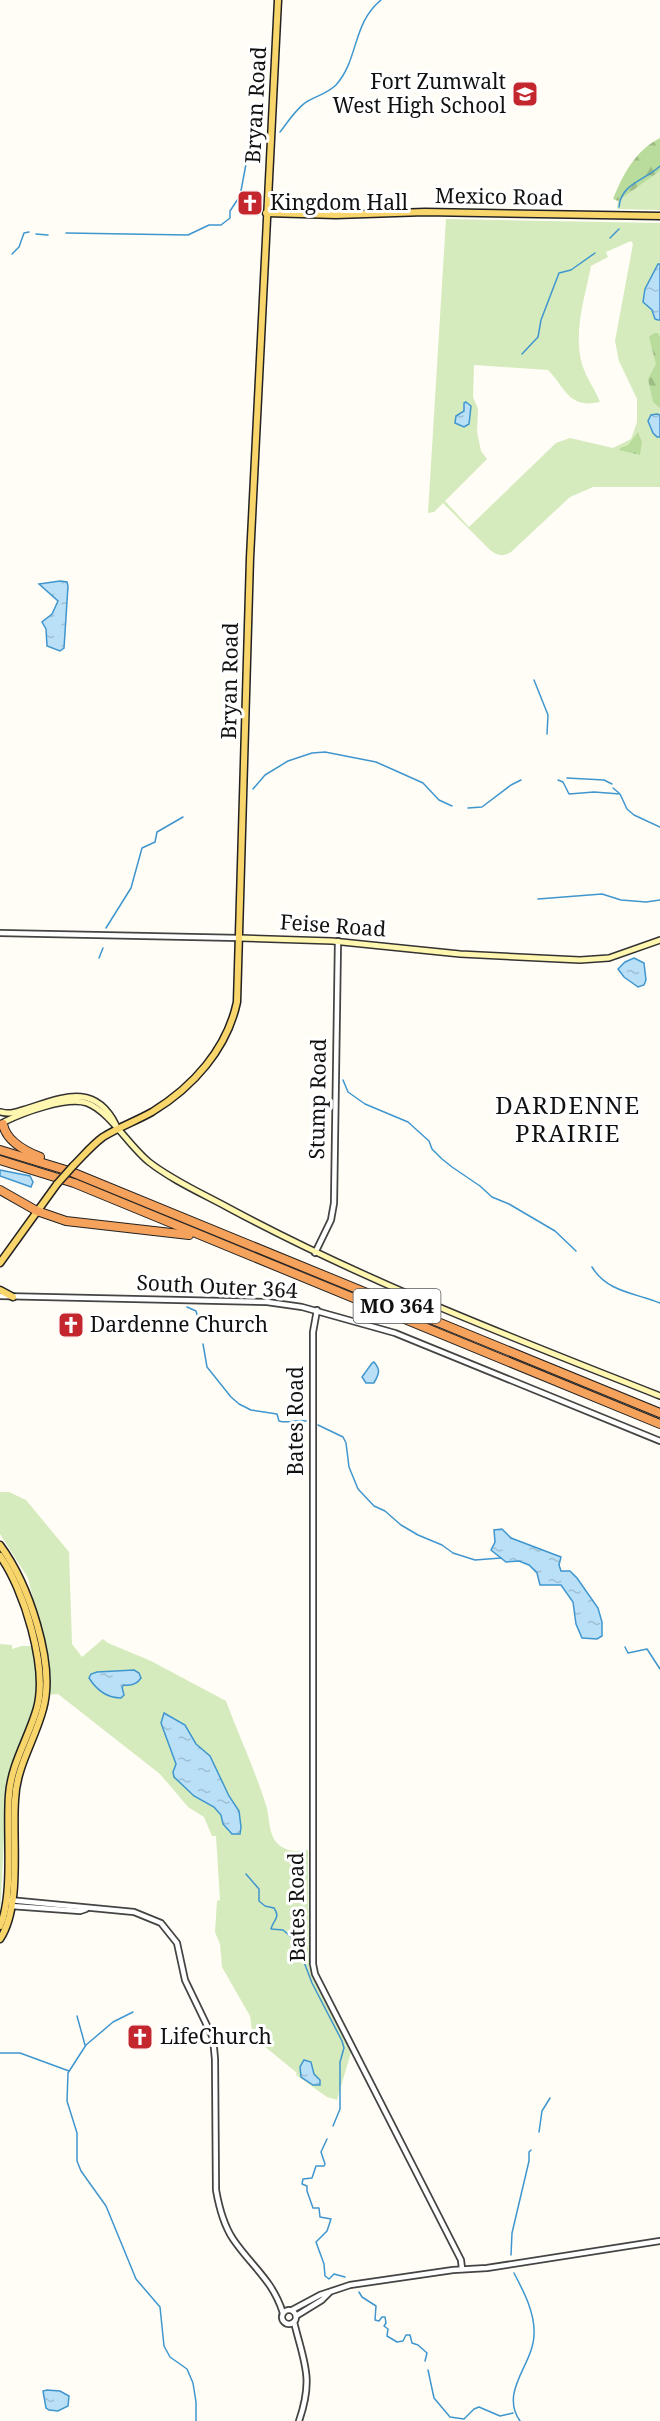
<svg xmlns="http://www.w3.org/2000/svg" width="660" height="2421" viewBox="0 0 660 2421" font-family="'Noto Serif',serif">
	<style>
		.grass { fill: #d5ebbd; fill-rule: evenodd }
		.forest { fill: url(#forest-firs) }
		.water { fill: url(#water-ripples); stroke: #3f96cf; stroke-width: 1.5 }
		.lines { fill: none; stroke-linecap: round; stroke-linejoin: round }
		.stream { stroke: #3f96cf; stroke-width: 1.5 }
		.tertiary-casing { stroke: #444; stroke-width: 8 }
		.secondary-casing { stroke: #333; stroke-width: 8 }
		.primary-casing { stroke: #222; stroke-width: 9 }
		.motorway-casing { stroke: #222; stroke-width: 10 }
		.tertiary { stroke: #fff; stroke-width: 4.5 }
		.secondary { stroke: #fff6b0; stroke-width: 5 }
		.primary { stroke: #f9d66b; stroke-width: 6 }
		.motorway { stroke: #f5a25d; stroke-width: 8 }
		.primary-bridge-casing { stroke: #222; stroke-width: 9; stroke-linecap: butt }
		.primary-bridge { stroke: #f9d66b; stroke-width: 6 }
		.labels { text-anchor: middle; stroke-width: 6; stroke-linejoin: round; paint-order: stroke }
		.shield { fill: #fff; stroke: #585858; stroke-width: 1.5 }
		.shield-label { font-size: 20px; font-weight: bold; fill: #111 }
		.poi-label { font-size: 21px; fill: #111; stroke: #fff; text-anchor: start }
		.street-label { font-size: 21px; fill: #111; stroke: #fff }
		.quarter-label { font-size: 24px; letter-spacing: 1.5px; fill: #111; stroke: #fff }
	</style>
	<defs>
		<pattern id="forest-firs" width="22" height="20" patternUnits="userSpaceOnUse" patternTransform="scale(1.5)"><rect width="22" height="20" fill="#b9dc9c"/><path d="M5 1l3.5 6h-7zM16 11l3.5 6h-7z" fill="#9ebc85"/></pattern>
		<pattern id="water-ripples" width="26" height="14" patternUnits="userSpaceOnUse" patternTransform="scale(1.5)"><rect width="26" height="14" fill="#b9e0f7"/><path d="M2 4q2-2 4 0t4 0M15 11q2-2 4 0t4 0" fill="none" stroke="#9ebfd3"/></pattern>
	</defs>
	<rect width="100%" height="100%" fill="#fffdf5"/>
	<g class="grass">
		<path d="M660,170V210L617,209L618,201Z"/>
		<path d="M446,219L660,223V487H593L570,497L511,552C503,557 498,556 490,550L443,503L434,512L428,513ZM631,241L633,244L615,341L619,361L637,399V422L631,439L613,448L570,438L556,443L469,527L445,501L487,459L481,451L477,432L478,409L473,397L474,365L548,370C566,388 568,409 600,402C595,389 586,378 582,364C573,332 585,297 591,266L608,257L606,252Z"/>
		<path d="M0,1492H9L26,1500L69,1552L72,1644L82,1657L103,1639L108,1643L151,1661L226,1701C239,1736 255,1770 266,1805C270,1817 268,1835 278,1844C288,1853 297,1851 308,1850L309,1966L352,2049L337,2100L327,2097L296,2075L297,2073L253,2037L250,2016L222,1967L220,1944L215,1932L217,1901L220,1900L216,1836H212L204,1817L188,1807L160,1774L58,1694L36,1696L34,1708L7,1779L0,1916V1644L12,1645V1649L22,1646H45L28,1578L0,1534Z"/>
	</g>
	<g class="forest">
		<path d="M660,138V170L657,173L618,201L613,199C623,174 635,151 660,138Z"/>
		<path d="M654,333H658L660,337V408L653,402L648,379L656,364L649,337Z"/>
		<path d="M638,432L642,442L640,455L619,450L620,448L628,445Z"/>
	</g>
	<g class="water">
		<path d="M658,264H660V320H658L655,319L652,310L643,302L645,289Z"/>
		<path d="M466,402L471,406L469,424L464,427L455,423L456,416L464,411V403Z"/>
		<path d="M657,414L660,415V437H657L653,433L648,421L651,415Z"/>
		<path d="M60,581L67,582L68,586L64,648L60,651L47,646L46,629L42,622L52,614L58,601L39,584Z"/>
		<path d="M634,958L644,963L646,980L644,985L638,987L624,977L618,969L625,962Z"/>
		<path d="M0,1170L30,1176L33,1182L31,1187L0,1176Z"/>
		<path d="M374,1362C381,1370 379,1374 374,1383H366L362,1377L372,1363Z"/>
		<path d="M502,1529L511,1538L561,1557L559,1565L561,1571H570L577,1578L598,1608L602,1622V1636L597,1639L582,1638L576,1624L573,1602L561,1585H540L537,1573L529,1565L519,1561L506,1562L491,1550L495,1542L494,1530Z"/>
		<path d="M134,1670L139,1673L141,1678C137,1684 131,1686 124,1685L122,1687L124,1695L121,1698C107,1698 96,1689 89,1678L91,1674L97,1672Z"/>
		<path d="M164,1713L185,1725L196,1744L210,1756L229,1796L239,1811L241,1827L240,1834H232L223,1824L221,1815L214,1807L194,1796L174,1777L173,1772L176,1764L161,1723Z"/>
		<path d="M304,2060L311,2062L314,2074L320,2080V2085H313L301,2077L300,2067Z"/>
		<path d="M47,2390L60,2391L69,2396L68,2406L58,2411L49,2410L46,2408L43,2391Z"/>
	</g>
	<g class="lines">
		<g class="stream">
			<path d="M280,132C288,122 297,107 308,101C317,96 328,93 336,85C359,59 352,24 381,0"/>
			<path d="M619,207C621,183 646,180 660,166"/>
			<path d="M66,233L188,235L209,225H221L230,218V211L240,196L246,164L253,146"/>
			<path d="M36,234L48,235"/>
			<path d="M610,238L619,229"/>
			<path d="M12,254L19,247L24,233L29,232"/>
			<path d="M522,354L538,337L541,320L559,273L571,270L595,253"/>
			<path d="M534,680L548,715L547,734"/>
			<path d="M567,778L604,780L612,784"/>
			<path d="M558,780L563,782L569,794L594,792L620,794L627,809L634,815L660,827"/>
			<path d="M613,788L619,793"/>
			<path d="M253,789L265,775L288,761L312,753L325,752L376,762L394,770L423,783L439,800L452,806"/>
			<path d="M468,808L482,807L511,785L521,780"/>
			<path d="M538,899L602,894L621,900L646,902L660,900"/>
			<path d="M106,928L131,888L142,848L155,842L157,832L183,817"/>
			<path d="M99,958L103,948"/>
			<path d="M343,1080L348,1092L365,1104L408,1122L429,1141L432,1149L442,1159L452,1167L480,1186L492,1197L509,1204L555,1231L576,1251"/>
			<path d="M592,1267C607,1292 635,1293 660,1303"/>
			<path d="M187,1307L196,1311L198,1318"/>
			<path d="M203,1344L207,1367L231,1397L239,1404L251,1410L277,1414L279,1421C289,1424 296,1419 306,1421"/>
			<path d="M318,1425L343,1437L346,1443L349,1467L358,1489L374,1506L385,1511L401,1525L418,1535L442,1545L453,1553L475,1560L501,1558"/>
			<path d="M625,1647L628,1653L647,1649L660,1669"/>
			<path d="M246,1874L259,1889V1901L265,1906L274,1908C281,1918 273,1920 271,1929L283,1930L296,1941L312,1983L342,2041L344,2048L340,2062V2109L333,2126"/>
			<path d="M133,2012L113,2022L86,2045L68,2073L67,2101L77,2133V2161L81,2171L106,2206L136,2279L160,2307L164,2346L170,2357L187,2369L193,2383L196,2402V2421"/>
			<path d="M77,2016L85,2045"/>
			<path d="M0,2053H20L69,2071"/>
			<path d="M539,2132L542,2111L550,2098"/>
			<path d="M327,2139L321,2152L325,2164L324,2166H316L312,2178L303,2179L302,2184L307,2186V2191L313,2208H319L320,2217L331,2219L327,2231L316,2242L324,2264L325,2276L329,2279L334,2274L345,2277"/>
			<path d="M511,2255L512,2233L529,2161V2152L531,2150"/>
			<path d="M514,2273C524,2292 535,2313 534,2334C534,2364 499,2391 520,2421"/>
			<path d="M359,2292L362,2297L376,2306L375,2320L379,2321L382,2317H385L386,2323L384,2326L388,2329L387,2336L397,2342L403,2341L406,2335H410L412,2343L418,2345L427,2353L425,2361"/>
			<path d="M428,2370L434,2398L450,2417L464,2419L474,2409L479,2407L500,2416L513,2413"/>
		</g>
		<g class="tertiary-casing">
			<g id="tertiary">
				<path d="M0,933L240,938"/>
				<path d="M315,1253L331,1220L334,1203L338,941"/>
				<path d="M0,1296L267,1302L302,1307L395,1333L660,1441"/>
				<path d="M317,1310L313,1332V1964L315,1974L461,2260L462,2269"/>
				<path d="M9,1900L134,1912L161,1923L177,1943L185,1980L213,2038L215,2059L216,2190C219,2207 223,2224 233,2239C252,2267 272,2279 283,2313"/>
				<path d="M11,1906L80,1911L86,1909"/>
				<circle cx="289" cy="2317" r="7"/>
				<path d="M292,2310L320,2295L350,2285L453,2270L487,2268L660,2241"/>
				<path d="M296,2316L322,2300L329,2293"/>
				<path d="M294,2322C304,2363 314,2378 299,2421"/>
			</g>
		</g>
		<g class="secondary-casing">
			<g id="secondary">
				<path d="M240,938L332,941L460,954L580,960L609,958L660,940"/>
				<path d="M1,1112C11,1115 19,1111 29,1108C64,1097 95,1083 116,1125"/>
				<path d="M4,1122C22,1113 67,1096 87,1103C109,1111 129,1146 149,1162C172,1180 201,1193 227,1207C366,1282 514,1338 660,1396"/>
			</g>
		</g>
		<g class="primary-casing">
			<g id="primary">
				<path d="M266,213L336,215L425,212L660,216"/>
				<path d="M73,1166C83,1156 92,1145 103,1137C119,1127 136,1121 152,1112C193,1087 227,1049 237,1002L250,558L278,0"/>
				<path d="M0,1263L57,1184"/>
				<path d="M0,1290L13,1297"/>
				<path d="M0,1545C28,1583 56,1663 43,1709C35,1740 16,1767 15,1800C12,1840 22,1906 0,1939"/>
				<path d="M0,1556C24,1589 48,1668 37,1708C29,1737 11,1764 9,1795C6,1831 14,1895 0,1926"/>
			</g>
		</g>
		<g class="motorway-casing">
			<g id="motorway">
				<path d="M3,1124C6,1141 25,1151 40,1157"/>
				<path d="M0,1150L69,1171L660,1413"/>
				<path d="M0,1160L74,1183L660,1424"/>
				<path d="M0,1190L37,1211L66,1221L189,1235"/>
			</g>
		</g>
		<use href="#tertiary" class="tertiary"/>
		<use href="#secondary" class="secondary"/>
		<use href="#primary" class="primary"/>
		<use href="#motorway" class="motorway"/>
		<g class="primary-bridge-casing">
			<path id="primary-bridge" d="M57,1184L73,1166"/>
		</g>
		<use href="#primary-bridge" class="primary-bridge"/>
	</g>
	<defs>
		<g id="school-square" transform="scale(1.35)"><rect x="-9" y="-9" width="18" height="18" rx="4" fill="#c4262e" stroke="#fff"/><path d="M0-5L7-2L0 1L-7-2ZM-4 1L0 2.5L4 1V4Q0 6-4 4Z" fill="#fff"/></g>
		<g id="church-square" transform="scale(1.35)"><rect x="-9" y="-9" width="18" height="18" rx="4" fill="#c4262e" stroke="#fff"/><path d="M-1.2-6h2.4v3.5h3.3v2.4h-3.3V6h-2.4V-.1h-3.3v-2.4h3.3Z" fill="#fff"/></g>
	</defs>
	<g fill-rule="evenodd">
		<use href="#school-square" x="525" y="94"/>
		<use href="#church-square" x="250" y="203"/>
		<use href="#church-square" x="71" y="1325"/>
		<use href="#church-square" x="140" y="2037"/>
	</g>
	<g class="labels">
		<rect class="shield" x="353.5" y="1289" width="87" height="34" rx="4.5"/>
		<g class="shield-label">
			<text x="397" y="1313">MO 364</text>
		</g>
		<g class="poi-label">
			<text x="506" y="89" text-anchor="end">Fort Zumwalt<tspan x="506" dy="24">West High School</tspan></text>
			<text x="270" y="210">Kingdom Hall</text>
			<text x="90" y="1332">Dardenne Church</text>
			<text x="160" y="2044">LifeChurch</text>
		</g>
		<g class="street-label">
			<text transform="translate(256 105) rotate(-87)" y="7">Bryan Road</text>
			<text transform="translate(499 197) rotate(1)" y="7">Mexico Road</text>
			<text transform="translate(230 681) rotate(-89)" y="7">Bryan Road</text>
			<text transform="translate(333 926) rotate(4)" y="7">Feise Road</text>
			<text transform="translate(318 1099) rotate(-89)" y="7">Stump Road</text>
			<text transform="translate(217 1287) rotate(3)" y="7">South Outer 364</text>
			<text transform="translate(296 1421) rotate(-90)" y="7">Bates Road</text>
			<text transform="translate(297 1907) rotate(-91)" y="7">Bates Road</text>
		</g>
		<g class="quarter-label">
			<text x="568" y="1114">DARDENNE<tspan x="568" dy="28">PRAIRIE</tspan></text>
		</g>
	</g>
</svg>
